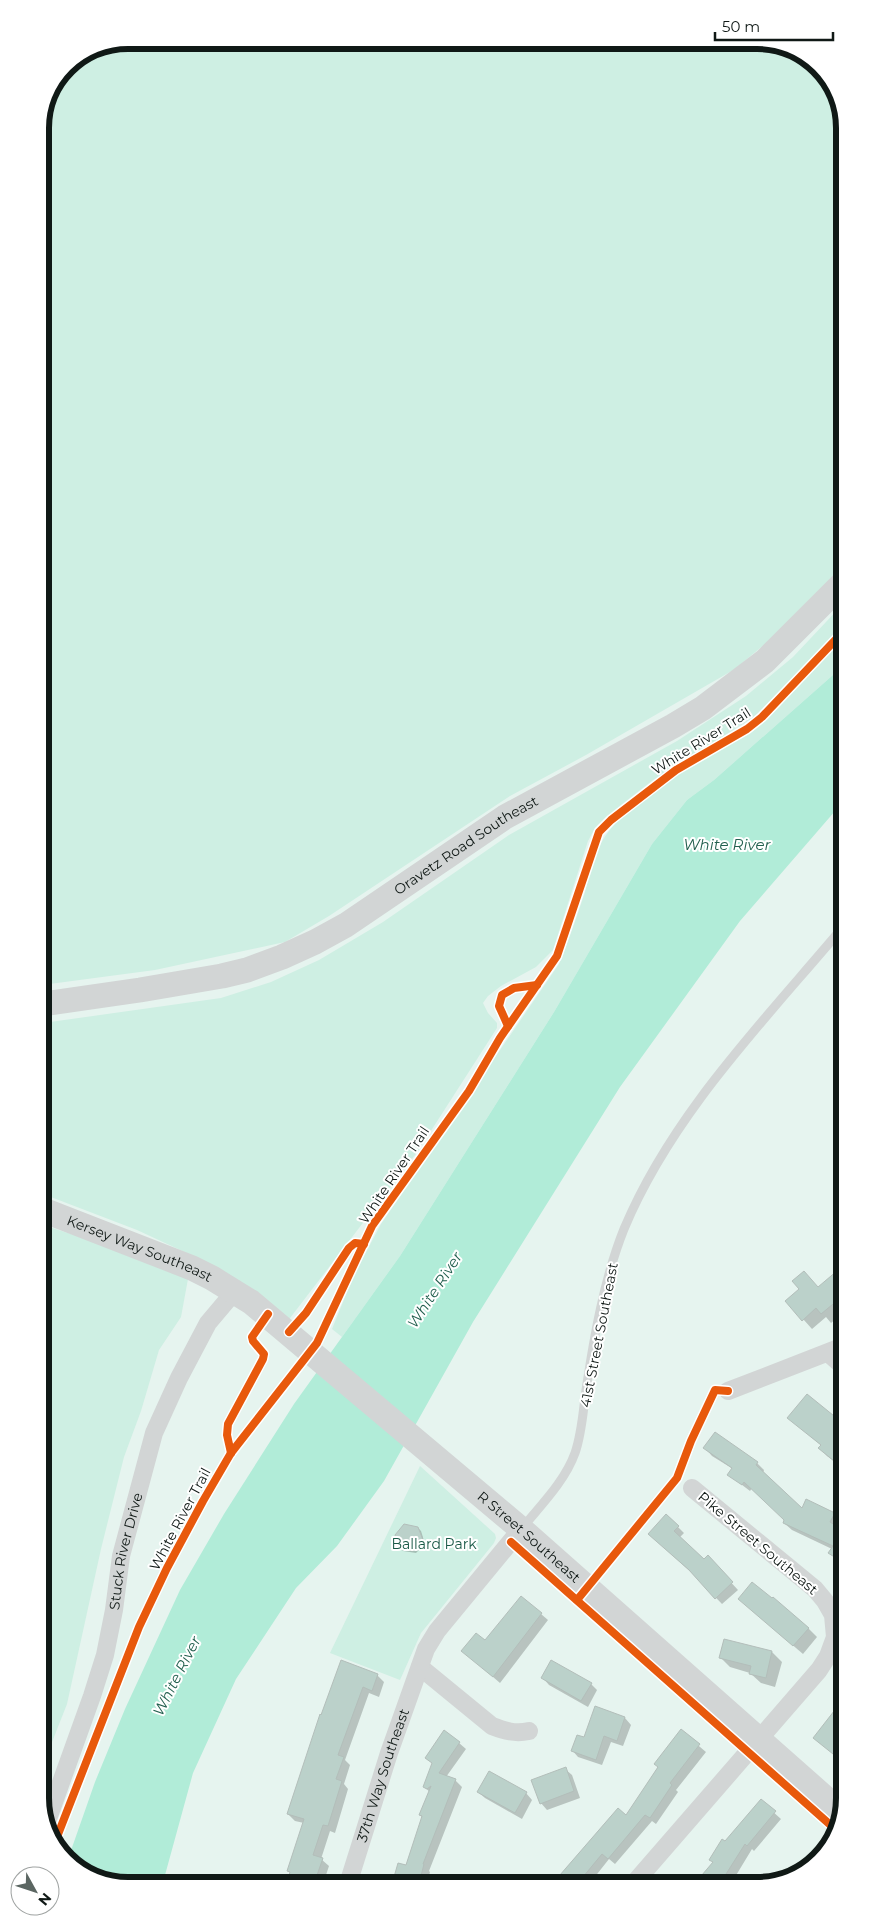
<svg xmlns="http://www.w3.org/2000/svg" width="885" height="1926" viewBox="0 0 885 1926" font-family="Montserrat,sans-serif">
	<style>
		.green { fill: #ceefe3 }
		.water { fill: #b1ecd8 }
		.shadow { fill: #0003 }
		.building { fill: #bbd1ca; stroke: #b3beba }
		.lines { fill: none; stroke-linecap: round; stroke-linejoin: round }
		.lane { stroke: #d2d5d5; stroke-width: 9 }
		.street { stroke: #d2d5d5; stroke-width: 18 }
		.secondary { stroke: #d2d5d5; stroke-width: 25 }
		.cycleway-casing { stroke: #fff; stroke-width: 11 }
		.cycleway { stroke: #e8590c; stroke-width: 8 }
		.labels { text-anchor: middle; stroke-width: 4; stroke-linejoin: round; paint-order: stroke }
		.street-label { font-size: 14px; fill: #101916; stroke: #fff }
		.park-label { font-size: 14px; fill: #1a5947; stroke: #fff }
		.water-label { font-size: 15px; font-style: italic; fill: #23604f; stroke: #fff }
		.rim { fill: none; stroke: #101916; stroke-width: 6 }
	</style>
	<rect width="100%" height="100%" fill="#e6f4ef"/>
	<g class="green">
		<path d="M763,40L811,58L840,99L842,567L772,638L735,669L586,755L510,796L329,916L285,942L155,970L42,985L40,122L66,65L94,47Z"/>
		<path d="M842,605V627L754,717L653,780L608,815L595,828L588,841L553,950L536,967L501,986L488,996L483,1003L488,1013L497,1023V1028L418,1151L287,1322L191,1255L137,1230L43,1194V1023L221,998L271,982L319,960L383,922L509,835L677,741L746,696L793,657Z"/>
		<path d="M842,640V667L714,780L687,800L652,844L554,1012L400,1256L342,1337L332,1329L354,1275L381,1224L559,964C569,940 577,916 585,892C589,876 593,859 600,845C624,799 698,762 742,738C753,732 763,722 772,714Z"/>
		<path d="M43,1225L121,1250L188,1279L181,1317L159,1350L141,1411L124,1457L101,1549L67,1704L45,1760Z"/>
		<path d="M420,1466L495,1534L496,1538L494,1543L421,1633L400,1680L330,1653Z"/>
	</g>
	<path class="water" d="M842,667V803L740,921L620,1087L473,1322L384,1481L337,1546L296,1588L236,1679L193,1773L162,1886H121L74,1868L68,1859L95,1782L125,1709L180,1590L224,1514L294,1404L400,1256L554,1012L652,844L687,800L714,780Z"/>
	<g class="shadow">
		<path d="M844,1267V1312L831,1323L826,1317L812,1329L787,1301L819,1288Z"/>
		<path d="M844,1417V1469L827,1456L820,1448L822,1446L789,1418L840,1422Z"/>
		<path d="M705,1448L757,1463L764,1470L763,1473L802,1510L834,1514L842,1521L838,1529L844,1533V1565L830,1553L832,1549L792,1530L784,1523L786,1520L752,1488L750,1491L729,1475L733,1469L712,1456Z"/>
		<path d="M678,1527L684,1533L679,1538L704,1560L714,1564L738,1590L722,1604L693,1574L656,1540Z"/>
		<path d="M418,1528L421,1531L425,1544L416,1553L403,1551L400,1548Z"/>
		<path d="M749,1608L808,1628L817,1637L803,1654Z"/>
		<path d="M541,1614L548,1620L500,1683L463,1651L485,1642Z"/>
		<path d="M724,1640L772,1652L782,1662L775,1687L761,1683L750,1673L730,1667L720,1657Z"/>
		<path d="M377,1675L384,1682L379,1697L369,1693L345,1760L350,1765L344,1784L348,1789L335,1833L330,1831L321,1859L329,1866L323,1884L287,1885L304,1823L295,1821L288,1814L320,1716Z"/>
		<path d="M543,1678L591,1684L597,1690L588,1707L549,1685Z"/>
		<path d="M845,1699V1756L842,1760L814,1738Z"/>
		<path d="M595,1708L625,1718L631,1725L623,1746L611,1742L602,1765L578,1757L572,1750L584,1739Z"/>
		<path d="M681,1731L706,1752L676,1790L678,1792L656,1824L652,1821L615,1864L609,1859L590,1883H555L626,1817Z"/>
		<path d="M459,1743L466,1749L446,1777L455,1780L462,1787L429,1871L430,1872L427,1884H393L407,1866L423,1818L420,1815L430,1792L424,1787L433,1764L426,1758Z"/>
		<path d="M565,1769L572,1775L580,1798L547,1810L541,1803Z"/>
		<path d="M478,1792L526,1793L532,1800L522,1819L485,1798Z"/>
		<path d="M761,1801L781,1819L754,1851L752,1849L732,1882H698L714,1863L711,1860Z"/>
		<path d="M817,1848L825,1853L805,1867Z"/>
	</g>
	<g class="building">
		<path d="M844,1265V1295L821,1314L816,1308L802,1321L785,1301L799,1289L792,1281L804,1271L818,1287Z"/>
		<path d="M807,1394L844,1424V1469L818,1448L821,1445L787,1418Z"/>
		<path d="M715,1432L758,1462L756,1465L802,1508L806,1499L835,1513L830,1522L843,1530L844,1528V1563L828,1553L833,1546L783,1523L784,1520L744,1482L742,1485L727,1475L732,1468L703,1448Z"/>
		<path d="M666,1514L679,1526L674,1531L704,1559L708,1555L733,1582L715,1599L689,1570L648,1534Z"/>
		<path d="M404,1524L418,1527L423,1540L413,1551L399,1548L395,1535Z"/>
		<path d="M752,1582L772,1598L773,1597L809,1628L793,1646L738,1599Z"/>
		<path d="M521,1596L542,1613L493,1677L461,1651L476,1633L485,1640Z"/>
		<path d="M724,1639L772,1651L766,1678L749,1674L751,1666L719,1658Z"/>
		<path d="M341,1660L378,1674L372,1691L363,1687L338,1755L344,1757L336,1779L342,1781L328,1826L323,1825L313,1855L323,1858L314,1884L286,1885L290,1872L287,1871L304,1819L287,1814L320,1714L321,1715Z"/>
		<path d="M551,1660L592,1683L581,1701L541,1678Z"/>
		<path d="M845,1697V1739L833,1754L813,1738Z"/>
		<path d="M595,1706L625,1717L617,1741L604,1736L596,1760L571,1751L577,1735L584,1737Z"/>
		<path d="M681,1729L700,1744L670,1783L672,1785L650,1818L645,1815L608,1859L602,1854L578,1883H553L618,1808L626,1815L658,1767L654,1764Z"/>
		<path d="M444,1730L460,1742L439,1773L456,1779L423,1864H424L419,1884H392L398,1863L406,1865L422,1816L419,1815L431,1786L427,1789L423,1787L432,1763L425,1758Z"/>
		<path d="M566,1767L574,1791L540,1804L531,1780Z"/>
		<path d="M489,1771L527,1792L515,1813L477,1792Z"/>
		<path d="M761,1799L776,1811L747,1846L745,1844L721,1882H696L713,1862L709,1860L722,1839L725,1841Z"/>
	</g>
	<g class="lines">
		<path class="lane" d="M523,1527C541,1505 565,1481 575,1453C582,1433 583,1411 586,1390C594,1337 604,1279 624,1229C672,1114 764,1021 843,927"/>
		<g class="street">
			<path d="M828,1353L844,1367"/>
			<path d="M728,1391L844,1346"/>
			<path d="M420,1667L492,1726C505,1731 515,1734 529,1731"/>
			<path id="s1" d="M45,1827L92,1696L105,1655L114,1610L121,1556L154,1433L179,1378L208,1323L235,1291"/>
			<path d="M635,1882L819,1670L828,1656L835,1637L833,1615L825,1601L815,1589L692,1488"/>
			<path id="s2" d="M348,1884L389,1753L426,1649L437,1631L521,1529"/>
		</g>
		<g class="secondary">
			<path id="s3" d="M43,1004L140,990L222,976L247,970L282,957L315,942L346,925L505,817L673,726L703,708L765,661L842,584"/>
			<path id="s4" d="M43,1210L192,1268L212,1278L251,1302L521,1529L841,1812"/>
		</g>
		<g class="cycleway-casing">
			<g id="cycleway">
				<path d="M508,1026L499,1006L502,995L514,988L537,985"/>
				<path d="M289,1332L306,1313L349,1248L355,1243L364,1244"/>
				<path d="M231,1453L227,1435L228,1424L263,1359L264,1354L253,1341L252,1337L268,1314"/>
				<path d="M511,1542L835,1829"/>
				<path d="M577,1600L677,1478L691,1441L715,1390L728,1391"/>
				<path d="M55,1842L139,1627L167,1568L203,1501L231,1453L317,1343L372,1226L469,1091L500,1038L557,956L599,832L611,820L676,770L747,729L762,717L842,633"/>
			</g>
		</g>
		<use href="#cycleway" class="cycleway"/>
	</g>
	<g class="labels">
		<g class="street-label">
			<text transform="translate(701 741) rotate(-32)" y="5">White River Trail</text>
			<text dy="5" stroke="none"><textPath href="#s3" startOffset="460">Oravetz Road Southeast</textPath></text>
			<text transform="translate(394 1175) rotate(-56)" y="5">White River Trail</text>
			<text dy="5" stroke="none"><textPath href="#s4" startOffset="104">Kersey Way Southeast</textPath></text>
			<text transform="translate(599 1335) rotate(-79)" y="5">41st Street Southeast</text>
			<text transform="translate(180 1519) rotate(-62)" y="5">White River Trail</text>
			<text dy="5" stroke="none"><textPath href="#s4" startOffset="592">R Street Southeast</textPath></text>
			<text transform="translate(758 1543) rotate(40)" y="5">Pike Street Southeast</text>
			<text dy="5" stroke="none"><textPath href="#s1" startOffset="288">Stuck River Drive</textPath></text>
			<text dy="5" stroke="none"><textPath href="#s2" startOffset="114">37th Way Southeast</textPath></text>
		</g>
		<g class="park-label">
			<text x="434" y="1549">Ballard Park</text>
		</g>
		<g class="water-label">
			<text x="727" y="850">White River</text>
			<text transform="translate(435 1290) rotate(-57)" y="5">White River</text>
			<text transform="translate(177 1676) rotate(-63)" y="5">White River</text>
		</g>
	</g>
	<path d="M0 0H885V1926H0ZM128 49H757A79 79 0 0 1 836 128V1798A79 79 0 0 1 757 1877H128A79 79 0 0 1 49 1798V128A79 79 0 0 1 128 49Z" fill="#fff" fill-rule="evenodd"/>
	<path class="rim" d="M128 49H757A79 79 0 0 1 836 128V1798A79 79 0 0 1 757 1877H128A79 79 0 0 1 49 1798V128A79 79 0 0 1 128 49Z"/>
	<g transform="translate(35 1891) rotate(130)"><circle r="24" fill="#ffffff" stroke="#9fa3a2"/>
	<path d="M0-4L9 19L0 12L-9 19Z" fill="#5b6662"/>
	<text y="-8" font-size="14" font-weight="bold" text-anchor="middle" fill="#101916">N</text>
	</g>
	<path d="M715 32v8h118v-8" fill="none" stroke="#101916" stroke-width="2.5"/>
	<text x="722" y="32" font-size="15" fill="#101916" stroke="#ffffff" stroke-width="4" paint-order="stroke">50 m</text>
</svg>
